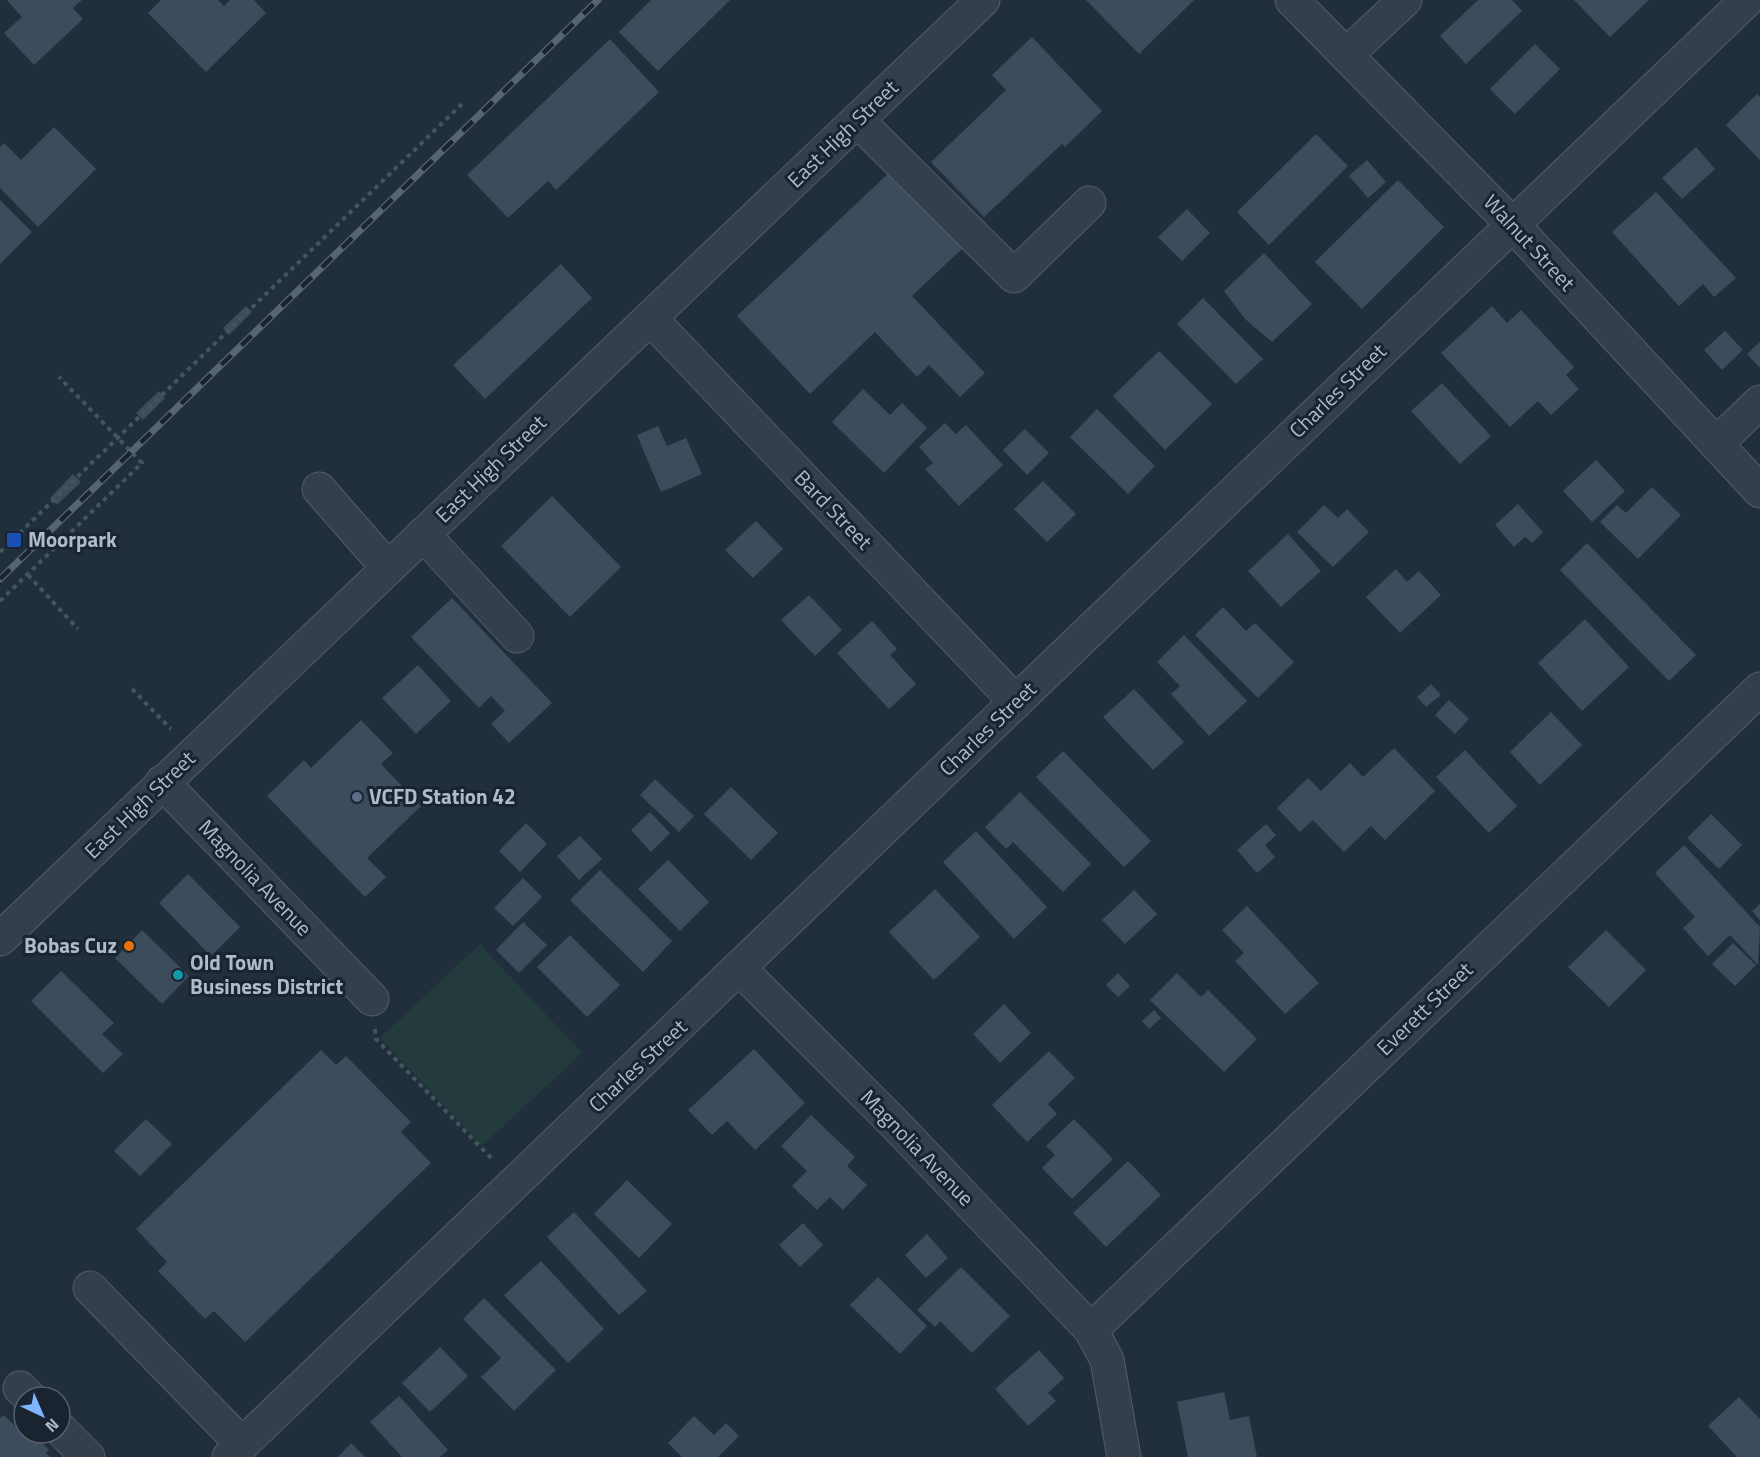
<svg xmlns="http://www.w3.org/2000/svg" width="1760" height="1457" viewBox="0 0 1760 1457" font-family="'Titillium Web',sans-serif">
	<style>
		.green { fill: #233b3d }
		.building { fill: #3c4c5c }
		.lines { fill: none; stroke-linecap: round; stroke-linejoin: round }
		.minor-casing { stroke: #535d6a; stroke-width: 35 }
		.path { stroke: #41585b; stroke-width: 4; stroke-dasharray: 4.5 4.5; stroke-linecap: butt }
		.minor { stroke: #353f4c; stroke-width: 33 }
		.rail-casing { stroke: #566474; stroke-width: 7 }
		.rail { stroke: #1a2431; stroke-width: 4.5; stroke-dasharray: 14; stroke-linecap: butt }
		.transit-dot { fill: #1a4fb4; stroke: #1a2431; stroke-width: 2 }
		.service-dot { fill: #5c6f8a; stroke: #1a2431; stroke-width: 2 }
		.food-dot { fill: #e8710a; stroke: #1a2431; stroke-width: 2 }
		.culture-dot { fill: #0f9aa8; stroke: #1a2431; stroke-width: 2 }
		.labels { text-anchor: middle; stroke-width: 6; stroke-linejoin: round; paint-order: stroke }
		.street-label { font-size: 21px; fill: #b0bac8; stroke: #1a2431 }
		.poi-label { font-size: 21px; font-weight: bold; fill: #b0bac8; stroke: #1a2431; text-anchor: start }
	</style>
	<rect width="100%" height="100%" fill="#212e3c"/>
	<path class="green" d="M480,944L582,1053L482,1146L380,1038Z"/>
	<g class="building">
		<path d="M7,0H82L73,8L83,19L34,65L4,33L22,17Z"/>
		<path d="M161,0H218L224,6L230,0H254L266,13L206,72L148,13Z"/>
		<path d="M651,0H730L658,71L619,32Z"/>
		<path d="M1086,0H1194L1139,54Z"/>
		<path d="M1478,0H1512L1522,11L1466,64L1440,36Z"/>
		<path d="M1574,0H1649L1610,37Z"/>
		<path d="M1032,37L1102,111L1065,147L1062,144L984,217L931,162L1006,90L992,75Z"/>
		<path d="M610,39L659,92L556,190L548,181L508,218L467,175Z"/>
		<path d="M1535,44L1560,69L1515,114L1490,89Z"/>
		<path d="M1757,94L1760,97V160L1726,125Z"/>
		<path d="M54,127L96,169L38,227L0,188V147L4,143L21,160Z"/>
		<path d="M1316,134L1348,166L1269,245L1237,212Z"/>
		<path d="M1696,147L1715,169L1682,199L1662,178Z"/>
		<path d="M1367,160L1386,182L1368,198L1349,176Z"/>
		<path d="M892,170L964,247L912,296L985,373L960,397L929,365L917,377L875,332L810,394L737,316Z"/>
		<path d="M1398,180L1444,227L1362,309L1315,262Z"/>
		<path d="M1656,192L1736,278L1714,297L1703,284L1679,306L1612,232Z"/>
		<path d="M0,200L32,232L0,264Z"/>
		<path d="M1187,209L1210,233L1182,261L1158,237Z"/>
		<path d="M1264,253L1312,304L1272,342L1245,319L1224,291Z"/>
		<path d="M561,264L592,298L485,399L453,365Z"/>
		<path d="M1203,298L1263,359L1236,384L1177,324Z"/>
		<path d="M246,306L252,312L229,335L223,328Z"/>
		<path d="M1492,306L1507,323L1521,310L1574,367L1566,375L1579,389L1551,415L1538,401L1510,427L1441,353Z"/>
		<path d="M1725,331L1743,350L1722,370L1704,350Z"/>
		<path d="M1760,342V368L1747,354Z"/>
		<path d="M1159,351L1212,404L1165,450L1113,396Z"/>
		<path d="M1442,383L1491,436L1460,464L1411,411Z"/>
		<path d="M863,389L890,415L902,403L927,428L884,473L832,422Z"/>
		<path d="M159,391L165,398L143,420L136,413Z"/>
		<path d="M1097,409L1155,466L1128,494L1070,437Z"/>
		<path d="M945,423L956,434L966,425L1003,465L959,506L925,469L933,463L919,447Z"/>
		<path d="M658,426L667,446L686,438L702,474L661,492L637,435Z"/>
		<path d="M1025,429L1049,453L1027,475L1003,450Z"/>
		<path d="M1596,460L1625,491L1592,522L1563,491Z"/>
		<path d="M73,474L81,482L57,505L50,498Z"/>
		<path d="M1043,481L1076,514L1047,542L1014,509Z"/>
		<path d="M1652,487L1681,515L1638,559L1600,522L1617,505L1626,513Z"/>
		<path d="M552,496L621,567L570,617L501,546Z"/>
		<path d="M1518,504L1543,532L1532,543L1525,537L1514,547L1495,525Z"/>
		<path d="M1324,505L1338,518L1347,509L1369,532L1333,567L1297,532Z"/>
		<path d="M756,521L783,549L753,578L725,550Z"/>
		<path d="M1288,534L1321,571L1281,607L1248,571Z"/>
		<path d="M1587,543L1696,655L1669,681L1560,570Z"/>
		<path d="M1396,569L1407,582L1419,571L1441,595L1400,633L1366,597Z"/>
		<path d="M809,595L842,630L815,656L781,620Z"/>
		<path d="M452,598L552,703L509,743L491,724L505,711L491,696L479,708L411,637Z"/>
		<path d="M1223,607L1246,631L1255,623L1294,662L1258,698L1195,635Z"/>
		<path d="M1585,619L1629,667L1582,711L1538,663Z"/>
		<path d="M872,621L897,649L890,655L916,684L889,709L837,653Z"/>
		<path d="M1184,635L1247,701L1209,736L1171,694L1180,686L1157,662Z"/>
		<path d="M418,665L451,701L416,734L382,698Z"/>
		<path d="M1431,684L1441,695L1426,707L1417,697Z"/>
		<path d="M1134,689L1184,742L1153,770L1103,717Z"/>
		<path d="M1449,700L1469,719L1455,734L1435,715Z"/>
		<path d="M1551,712L1582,745L1540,785L1510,752Z"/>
		<path d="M361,720L393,753L381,764L421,806L367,858L386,877L365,897L267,796L304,760L311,768Z"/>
		<path d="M1394,748L1435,791L1385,840L1371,826L1344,852L1313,820L1300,832L1277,808L1308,778L1321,791L1350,763L1363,777Z"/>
		<path d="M1465,750L1517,806L1489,833L1436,777Z"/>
		<path d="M1063,751L1151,841L1124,867L1036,777Z"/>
		<path d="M655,779L694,816L679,832L640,795Z"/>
		<path d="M731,787L778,833L751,860L704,814Z"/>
		<path d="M1020,792L1091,864L1063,892L1013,842L1006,849L985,827Z"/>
		<path d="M650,812L670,833L651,852L631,830Z"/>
		<path d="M1711,814L1742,845L1719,869L1687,838Z"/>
		<path d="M526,823L547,844L520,872L499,851Z"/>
		<path d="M1266,824L1276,835L1265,845L1275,857L1257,873L1237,850Z"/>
		<path d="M976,831L1047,907L1014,939L943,862Z"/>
		<path d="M580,836L602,859L579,880L557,856Z"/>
		<path d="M1684,845L1760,927L1758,965L1730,935L1708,956L1683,928L1695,917L1655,873Z"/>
		<path d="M668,860L709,902L680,931L638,889Z"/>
		<path d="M600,870L672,941L643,972L570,900Z"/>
		<path d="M188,874L240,927L211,956L159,903Z"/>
		<path d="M523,878L542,897L513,926L494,908Z"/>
		<path d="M935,889L980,937L934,980L889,932Z"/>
		<path d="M1134,890L1157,914L1125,944L1102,920Z"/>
		<path d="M1760,904V920L1752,911Z"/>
		<path d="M1247,906L1319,983L1285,1014L1235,961L1244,953L1222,930Z"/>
		<path d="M523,922L547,945L519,973L496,950Z"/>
		<path d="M142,930L189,976L162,1004L115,958Z"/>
		<path d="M1606,930L1646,970L1609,1007L1568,967Z"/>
		<path d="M570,935L620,985L587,1017L537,967Z"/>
		<path d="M1733,943L1756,965L1735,986L1712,964Z"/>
		<path d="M61,971L114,1023L102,1034L123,1054L103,1073L31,1001Z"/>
		<path d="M1118,973L1130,986L1118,997L1106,985Z"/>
		<path d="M1177,973L1201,997L1208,990L1257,1039L1224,1072L1150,1000Z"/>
		<path d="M1004,1004L1031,1033L1000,1063L973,1034Z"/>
		<path d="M1154,1010L1161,1018L1149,1029L1142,1021Z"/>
		<path d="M754,1049L805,1103L755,1150L727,1121L712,1135L688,1110Z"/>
		<path d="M321,1050L336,1065L346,1056L411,1122L401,1132L431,1163L245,1342L214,1311L205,1319L158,1271L167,1262L136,1229Z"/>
		<path d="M1049,1051L1075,1078L1048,1104L1057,1114L1027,1142L992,1105Z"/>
		<path d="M811,1115L855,1157L847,1166L867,1185L843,1210L830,1197L817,1210L792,1186L807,1171L781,1146Z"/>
		<path d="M146,1119L172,1144L140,1176L114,1151Z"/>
		<path d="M1074,1119L1113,1159L1072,1199L1042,1168L1055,1155L1046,1146Z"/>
		<path d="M1128,1161L1161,1195L1106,1247L1073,1213Z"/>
		<path d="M627,1180L672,1224L639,1258L594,1214Z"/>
		<path d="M574,1212L647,1291L619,1315L547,1237Z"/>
		<path d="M803,1223L823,1245L800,1267L779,1245Z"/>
		<path d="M927,1234L948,1258L926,1278L905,1255Z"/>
		<path d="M541,1261L604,1329L568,1363L504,1295Z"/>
		<path d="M961,1267L1010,1316L972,1353L940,1321L935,1327L917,1310Z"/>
		<path d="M878,1277L927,1326L900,1354L850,1305Z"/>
		<path d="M484,1298L556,1370L514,1411L481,1377L501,1358L463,1319Z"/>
		<path d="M440,1347L468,1376L430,1412L402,1383Z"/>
		<path d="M1039,1350L1064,1378L1048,1393L1056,1401L1028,1426L995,1389Z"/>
		<path d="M1224,1392L1230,1420L1249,1416L1257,1457H1188L1177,1402Z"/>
		<path d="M399,1396L448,1450L440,1457H402L370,1422Z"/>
		<path d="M1739,1397L1760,1419V1457H1737L1708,1426Z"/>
		<path d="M4,1415L18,1429L21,1426L24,1433H33L49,1450L46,1453L50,1457H0V1418Z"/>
		<path d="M694,1416L714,1435L726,1423L739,1436L718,1457H682L668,1443Z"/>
		<path d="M351,1443L365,1457H338Z"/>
	</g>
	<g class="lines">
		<g class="minor-casing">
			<g id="minor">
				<path d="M1292,0L1512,224L1760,491"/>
				<path d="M1346,55L1405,0"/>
				<path d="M857,120L1014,276L1089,203"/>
				<path d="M650,318L1016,702"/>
				<path d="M1716,444L1760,402"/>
				<path d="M319,489L388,568"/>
				<path d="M423,534L517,636"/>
				<path d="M162,782L372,999"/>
				<path d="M0,939L983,0"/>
				<path d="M740,969L894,1123L1091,1330L1107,1360L1124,1457"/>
				<path d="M90,1288L242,1444"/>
				<path d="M1091,1330L1760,689"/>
				<path d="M20,1388L29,1397"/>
				<path d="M60,1429L88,1457"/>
				<path d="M229,1457L1747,0"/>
			</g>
		</g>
		<g class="path">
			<path d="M0,552L465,101"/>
			<path d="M28,575L78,629"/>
			<path d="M0,601L142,463L59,377"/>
			<path d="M132,689L171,729"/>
			<path d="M375,1029L376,1039L493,1160"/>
		</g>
		<use href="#minor" class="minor"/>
		<g class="rail-casing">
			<path id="rail" d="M0,579L598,0"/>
		</g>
		<use href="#rail" class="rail"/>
	</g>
	<rect class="transit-dot" x="6" y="532" width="16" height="16" rx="3"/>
	<circle class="service-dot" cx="357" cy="797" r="6"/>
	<circle class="food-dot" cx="129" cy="946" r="6"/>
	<circle class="culture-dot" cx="178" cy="975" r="6"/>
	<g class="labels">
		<g class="street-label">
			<text transform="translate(843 134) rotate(-44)" y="7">East High Street</text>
			<text transform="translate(1529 243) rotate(47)" y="7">Walnut Street</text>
			<text transform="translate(1338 391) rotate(-44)" y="7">Charles Street</text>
			<text transform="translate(491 469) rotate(-44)" y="7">East High Street</text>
			<text transform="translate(833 510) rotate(46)" y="7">Bard Street</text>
			<text transform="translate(988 729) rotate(-44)" y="7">Charles Street</text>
			<text transform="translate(140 805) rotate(-44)" y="7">East High Street</text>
			<text transform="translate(255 878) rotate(46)" y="7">Magnolia Avenue</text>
			<text transform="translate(1425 1009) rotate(-44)" y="7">Everett Street</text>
			<text transform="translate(638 1066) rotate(-43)" y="7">Charles Street</text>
			<text transform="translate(917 1148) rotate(46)" y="7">Magnolia Avenue</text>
		</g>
		<g class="poi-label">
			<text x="28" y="547">Moorpark</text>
			<text x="369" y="804">VCFD Station 42</text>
			<text x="117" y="953" text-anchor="end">Bobas Cuz</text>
			<text x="190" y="970">Old Town<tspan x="190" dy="24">Business District</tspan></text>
		</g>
	</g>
	<g transform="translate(42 1415) rotate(136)"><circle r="28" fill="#1a2431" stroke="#56606d" stroke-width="1.5"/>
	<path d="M0-4.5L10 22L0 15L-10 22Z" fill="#7fb5fe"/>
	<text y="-9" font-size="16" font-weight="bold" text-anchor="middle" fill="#b0bac8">N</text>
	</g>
</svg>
